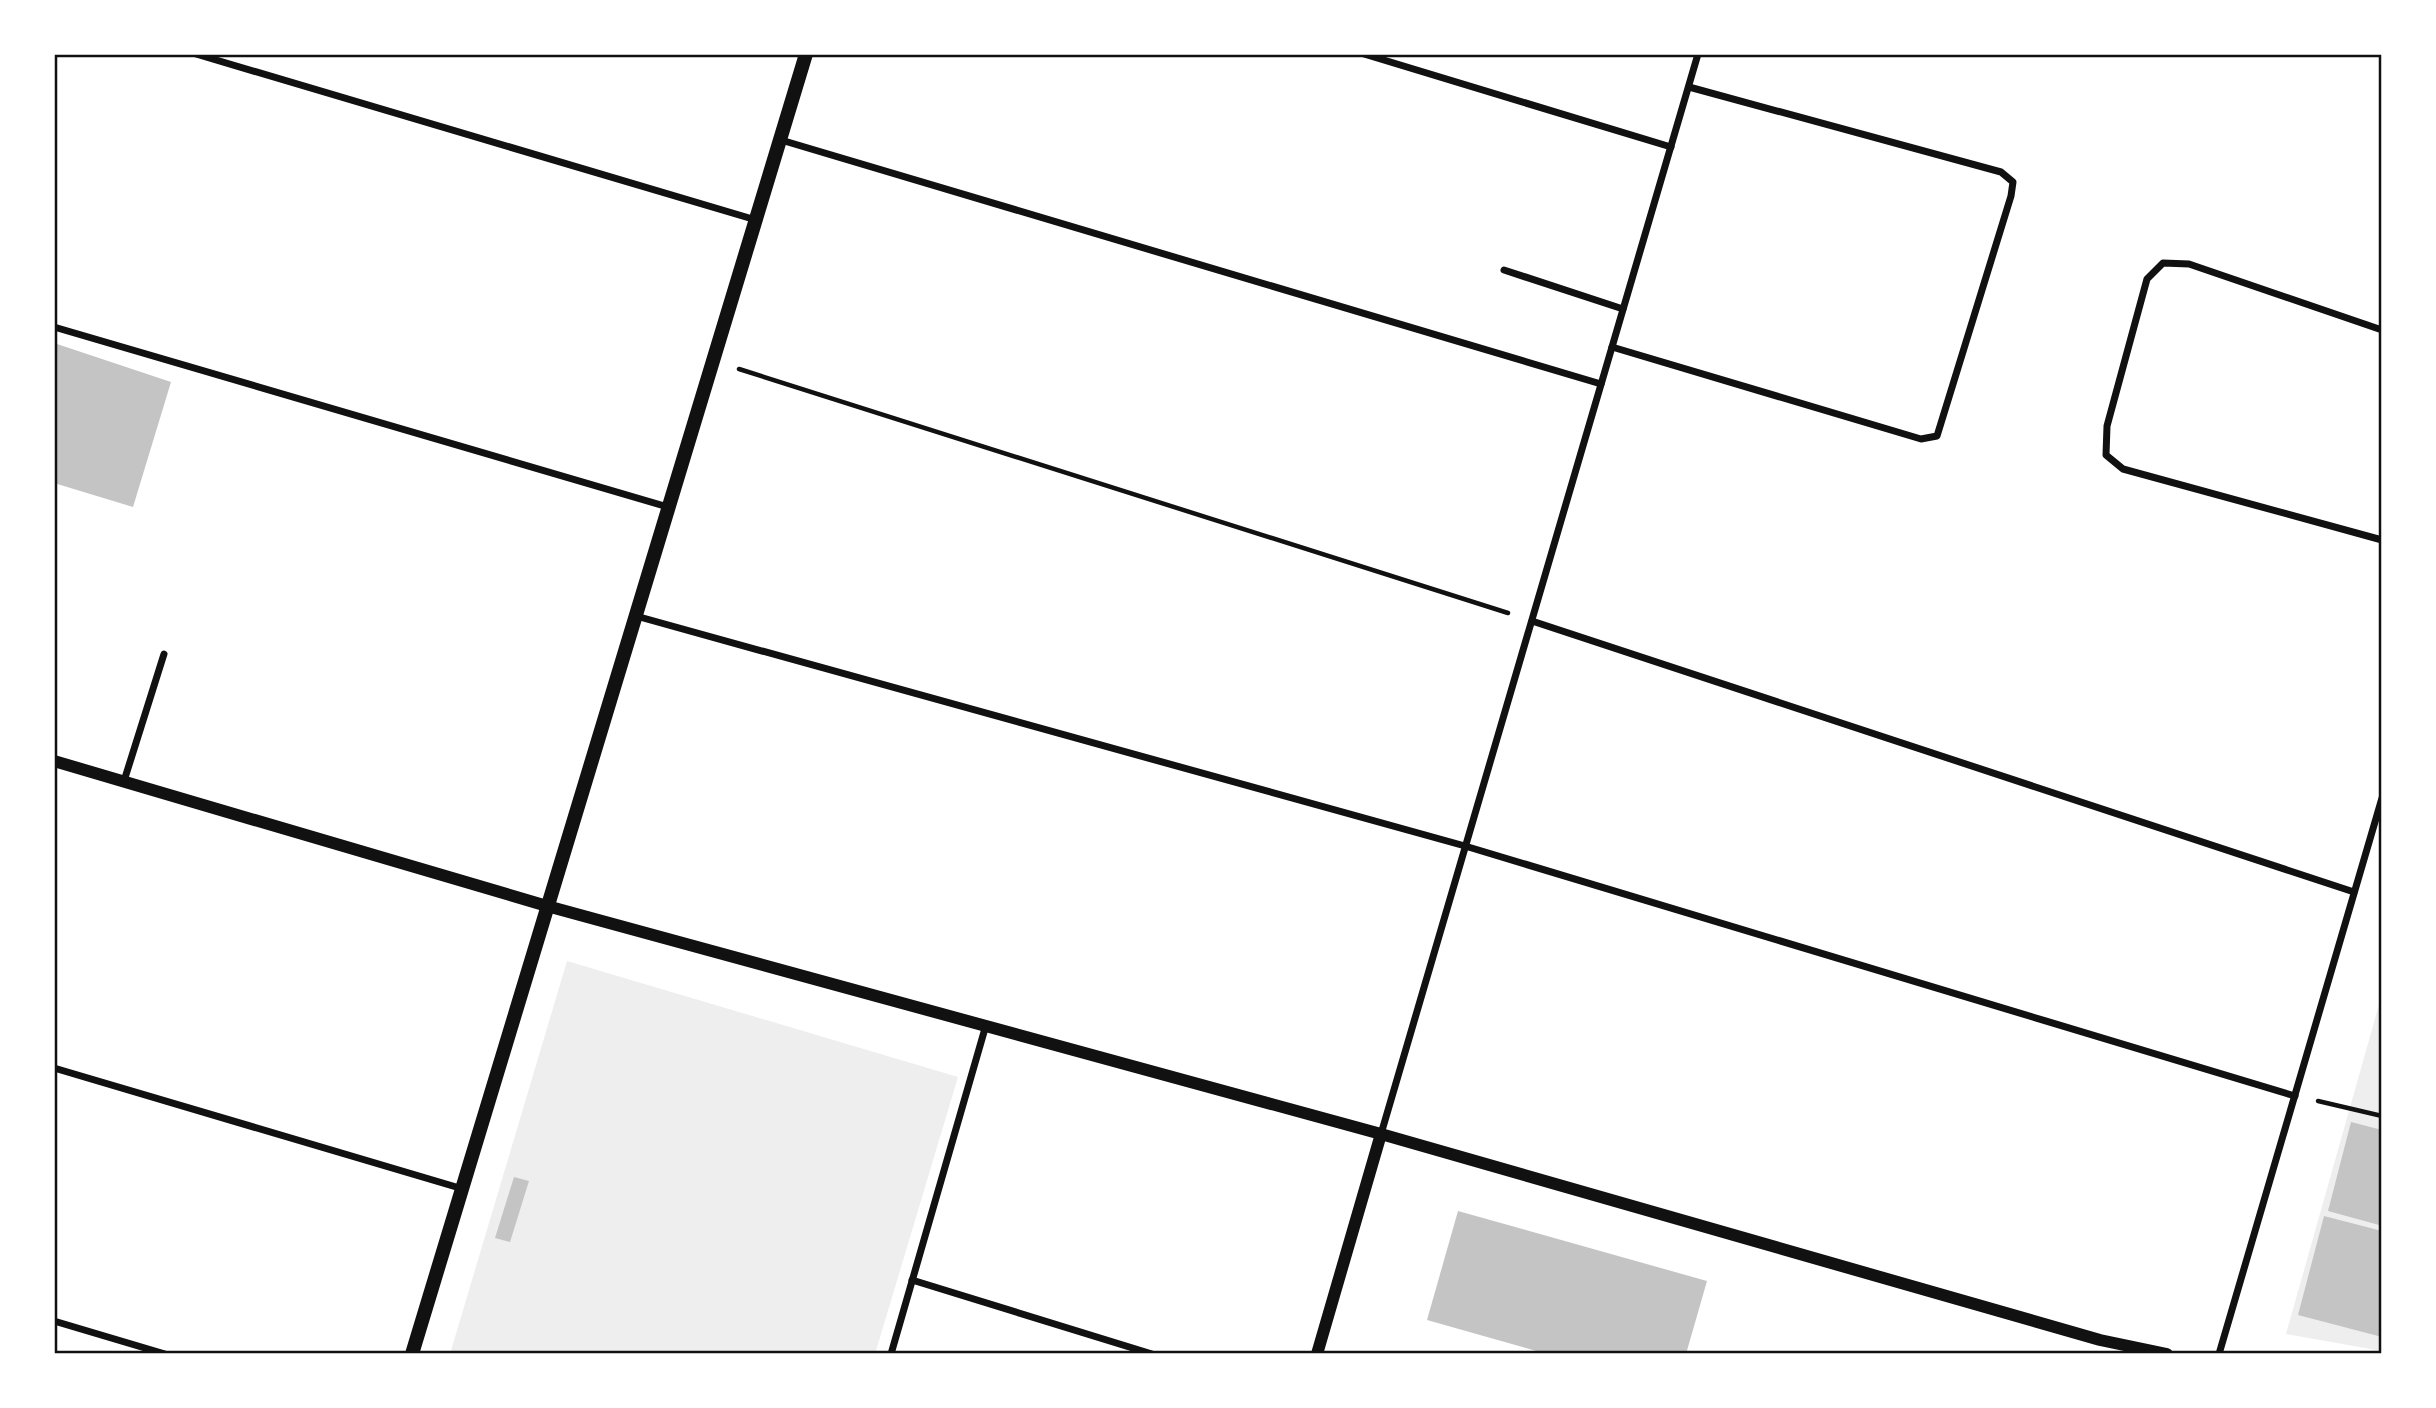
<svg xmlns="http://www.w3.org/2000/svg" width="2436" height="1408" viewBox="0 0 2436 1408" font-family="Quicksand,sans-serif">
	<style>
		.green { fill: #eee }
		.building { fill: #c4c4c4 }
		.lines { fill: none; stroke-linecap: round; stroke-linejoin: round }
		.path { stroke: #111; stroke-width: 4.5 }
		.minor { stroke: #111; stroke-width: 7 }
		.tertiary { stroke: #111; stroke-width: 12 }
		.secondary { stroke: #111; stroke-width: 14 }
		.neatline { fill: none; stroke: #111; stroke-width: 2.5 }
	</style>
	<rect width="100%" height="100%" fill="#fff"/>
	<g class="green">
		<path d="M567,961L958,1077L875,1354H450Z"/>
		<path d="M2382,994V1351L2286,1334Z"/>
	</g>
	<g class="building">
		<path d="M54,343L171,382L133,507L54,483Z"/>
		<path d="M2351,1122L2382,1130V1214L2379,1225L2328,1211Z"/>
		<path d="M514,1177L529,1181L510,1242L495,1238Z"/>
		<path d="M1458,1211L1707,1281L1686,1354H1547L1427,1320Z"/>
		<path d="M2324,1216L2382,1231V1337L2298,1315Z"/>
	</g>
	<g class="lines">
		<g class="path">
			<path d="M739,369L1508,613"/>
			<path d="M2318,1101L2382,1116"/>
		</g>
		<g class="minor">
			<path d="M196,54L756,220"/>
			<path d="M1364,54L1671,147"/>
			<path d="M54,55V54"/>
			<path d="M781,140L1601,384"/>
			<path d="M1504,270L1623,309"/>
			<path d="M54,327L668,507"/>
			<path d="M2382,330L2189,264L2163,263L2147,279L2107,426L2106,455L2123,469L2382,540"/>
			<path d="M1612,347L1921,439L1937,436L2011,196L2013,182L2001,172L1689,87"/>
			<path d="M636,616L1465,846L2295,1096"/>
			<path d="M1532,621L2354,892"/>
			<path d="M124,781L164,654"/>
			<path d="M54,1068L463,1189"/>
			<path d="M1381,1134L1698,54"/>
			<path d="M912,1280L1152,1354"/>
			<path d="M54,1321L165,1354"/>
			<path d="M891,1354L986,1025"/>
			<path d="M2219,1354L2382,798"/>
		</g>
		<g class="tertiary">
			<path d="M54,761L547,906L1381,1134L2100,1340L2167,1354"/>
			<path d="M1317,1354L1381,1134"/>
		</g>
		<path class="secondary" d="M412,1354L806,54"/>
	</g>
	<rect width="2436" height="1408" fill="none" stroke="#ffffff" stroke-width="112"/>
	<rect x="56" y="56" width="2324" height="1296" class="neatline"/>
</svg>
